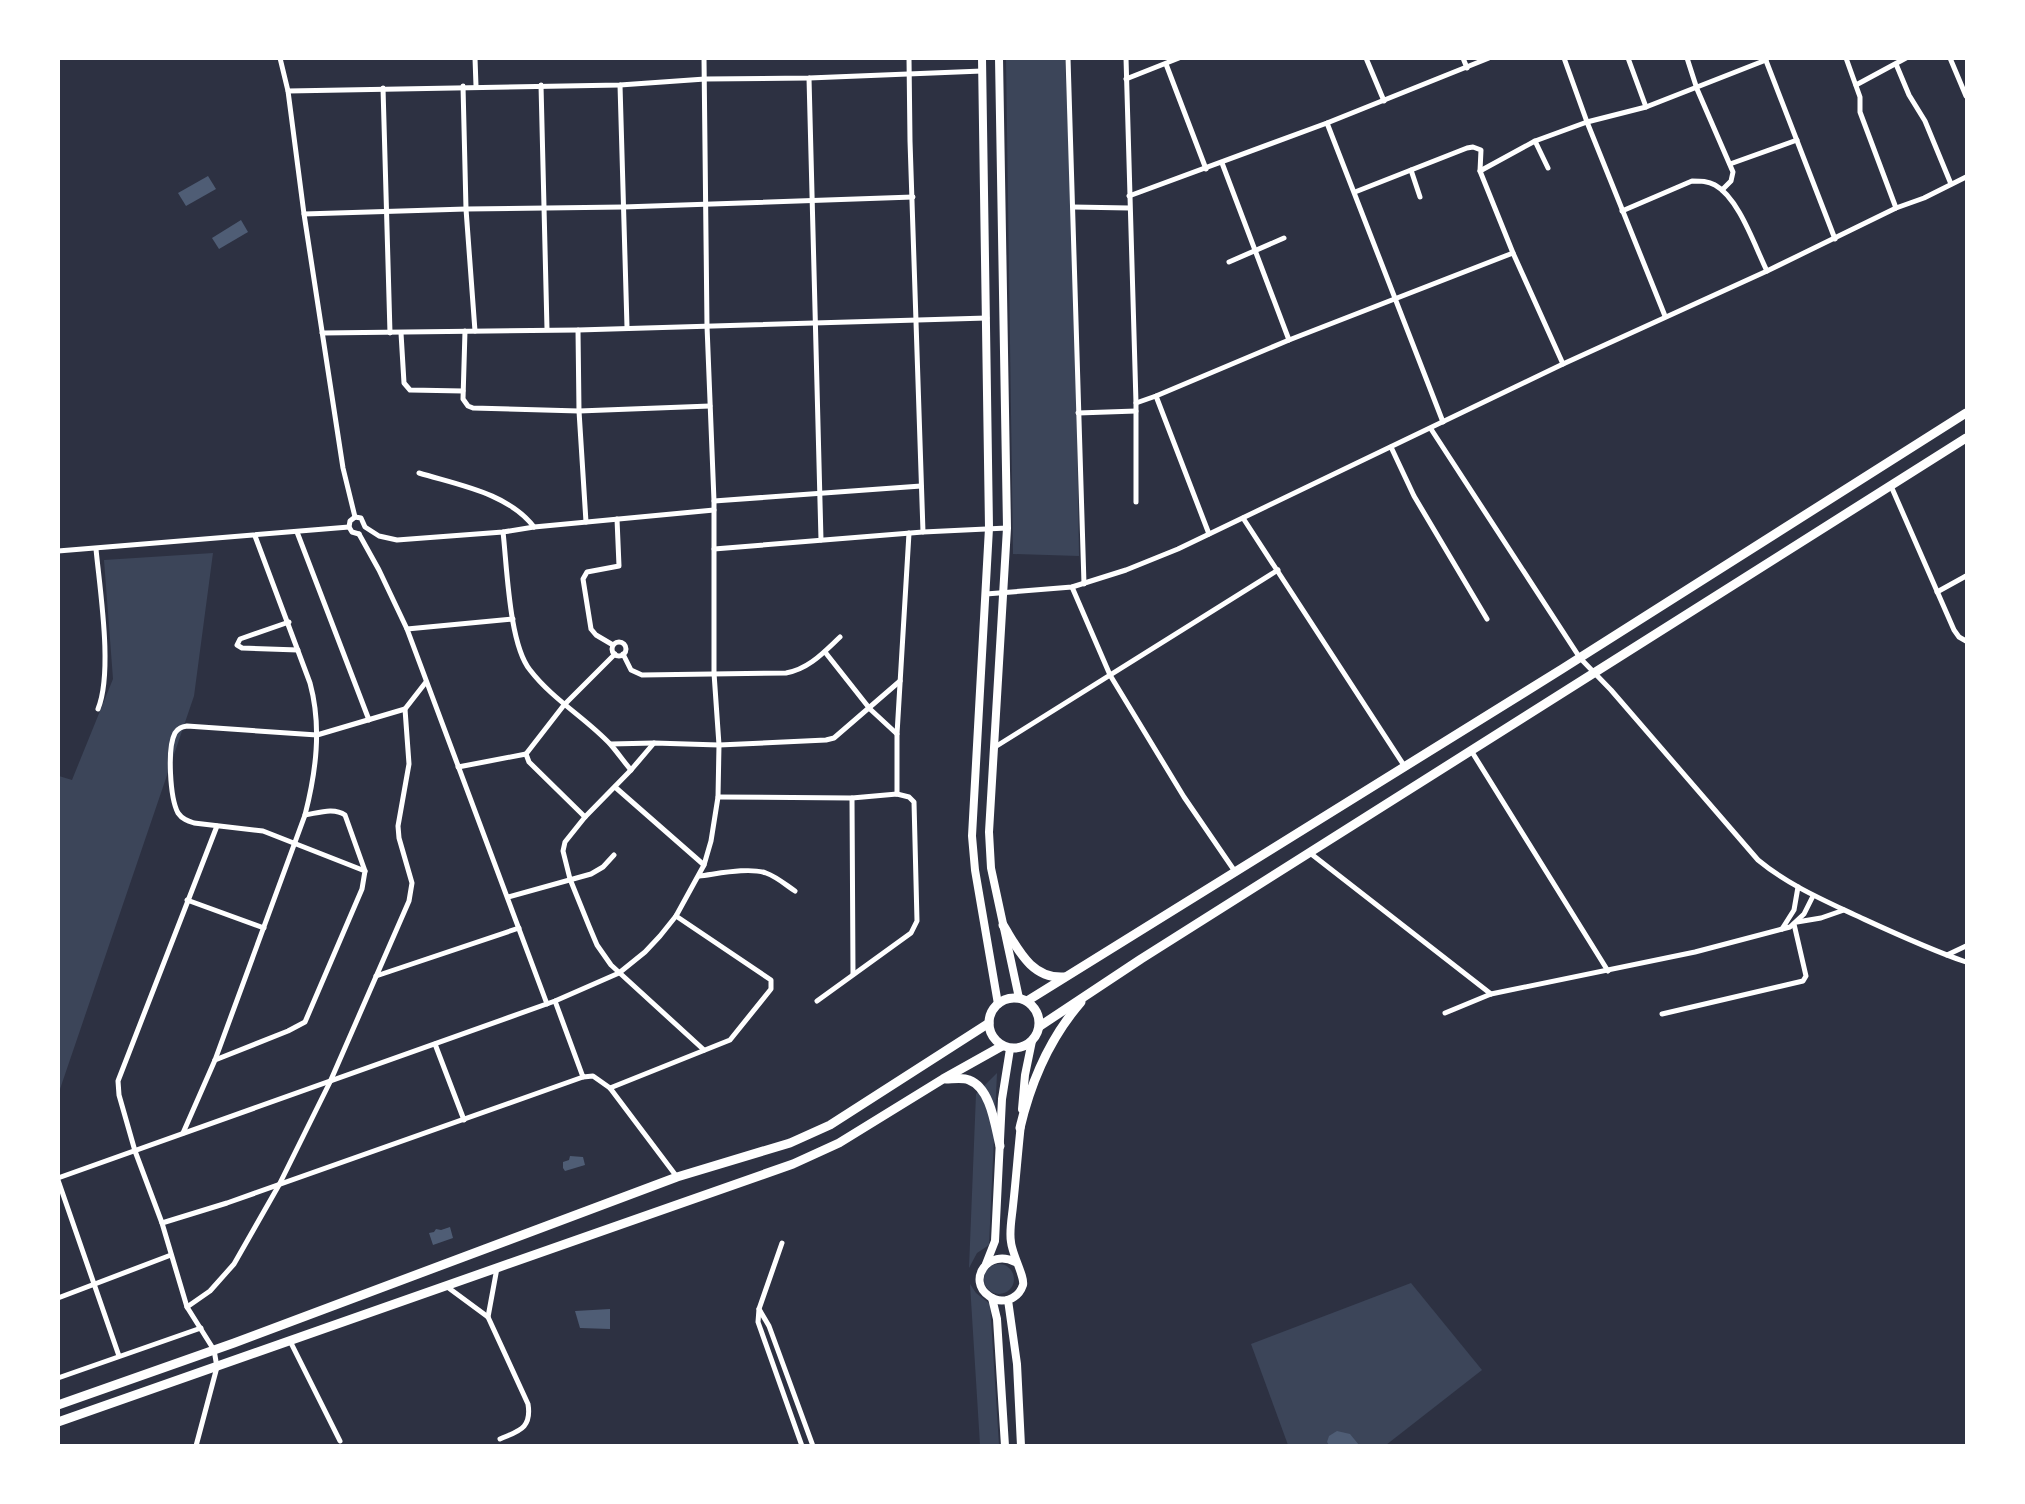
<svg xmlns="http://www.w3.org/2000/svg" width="2025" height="1504" viewBox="0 0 2025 1504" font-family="'Asap Condensed',sans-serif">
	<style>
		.green { fill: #3c4559 }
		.water { fill: #4f5d75 }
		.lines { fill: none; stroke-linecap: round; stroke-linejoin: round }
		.minor { stroke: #fff; stroke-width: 5 }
		.secondary { stroke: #fff; stroke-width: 8 }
		.primary { stroke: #fff; stroke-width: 9 }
	</style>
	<rect width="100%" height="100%" fill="#2d3142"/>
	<g class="green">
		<path d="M1006,59H1065L1075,299L1079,556L1013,554Z"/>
		<path d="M213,553L194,696L59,1092V776L72,780L113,679L104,560Z"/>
		<path d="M997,1073L989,1245L977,1253L969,1268L976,1094Z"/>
		<circle cx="999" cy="1279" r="15"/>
		<path d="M1411,1283L1482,1370L1386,1445H1288L1251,1344Z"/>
		<path d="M970,1284L976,1293L990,1304L999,1445H980Z"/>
	</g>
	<g class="water">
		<path d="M208,176L216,189L186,206L178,193Z"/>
		<path d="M241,220L248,232L219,249L212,238Z"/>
		<path d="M570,1156L583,1157L585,1165L565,1171L563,1168V1162L569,1160Z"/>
		<path d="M450,1227L453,1238L433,1245L429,1233L434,1232L436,1229L441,1230Z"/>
		<path d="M610,1309V1329L580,1328L575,1311Z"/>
		<path d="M1337,1431L1350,1434L1359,1445H1329L1327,1442L1329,1436Z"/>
	</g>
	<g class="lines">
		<g class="minor">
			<path d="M280,58L288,91L304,214L343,468L355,517"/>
			<path d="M475,58L476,86"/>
			<path d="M909,58L910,141L923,532"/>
			<path d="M1068,58L1084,584"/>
			<path d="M1126,58L1136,403V502"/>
			<path d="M1366,58L1384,101"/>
			<path d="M1463,58L1467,68"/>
			<path d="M1564,58L1587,122L1665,316"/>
			<path d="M1628,58L1646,107"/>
			<path d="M1687,58L1697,89L1733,172L1731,181L1722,190"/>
			<path d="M1765,58L1835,239"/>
			<path d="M1846,58L1860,97V112L1896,208"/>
			<path d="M1950,58L1966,96"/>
			<path d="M1166,64L1206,169"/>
			<path d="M1896,64L1909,95L1925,121L1951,184"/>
			<path d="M809,78L821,540"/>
			<path d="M1126,79L1179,58"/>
			<path d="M541,85L547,329"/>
			<path d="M620,85L627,327"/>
			<path d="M1856,85L1906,58"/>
			<path d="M463,86L466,209L475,331"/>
			<path d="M383,88L390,333"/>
			<path d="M288,91L620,85L705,79L809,78L982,71"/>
			<path d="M1327,123L1443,422"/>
			<path d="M1535,141L1548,168"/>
			<path d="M1222,163L1289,340"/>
			<path d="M1730,164L1797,140"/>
			<path d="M1411,170L1420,197"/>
			<path d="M1480,171L1535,141L1587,122L1646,107L1766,60"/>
			<path d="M1355,192L1467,148L1473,147L1481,150L1480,171L1513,253L1563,364"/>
			<path d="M1129,196L1327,123L1489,58"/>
			<path d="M1073,207L1129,208"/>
			<path d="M1622,211L1692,181C1701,181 1708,181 1715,185C1739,198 1755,247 1767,271"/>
			<path d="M304,214L466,209L623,207L913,197"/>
			<path d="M1229,262L1284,238"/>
			<path d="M578,330L579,411L586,522"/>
			<path d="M465,331L463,399L468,406L473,408L579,411L710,406"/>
			<path d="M322,333L578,330L987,318"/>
			<path d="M401,333L404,383L410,390L463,391"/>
			<path d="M1156,396L1209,534"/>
			<path d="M1136,403L1156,396L1289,340L1513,253"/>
			<path d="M1078,413L1136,411"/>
			<path d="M1431,429L1580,658L1611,690L1758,860C1787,884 1821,899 1855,915C1892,932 1928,949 1966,962"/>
			<path d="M1391,447L1414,496L1487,619"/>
			<path d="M419,473C458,485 508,493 534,527"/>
			<path d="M1891,486L1954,630L1959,637L1966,641"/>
			<path d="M714,501L921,486"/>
			<path d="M355,517L361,518L365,527L379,536L397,540L503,532L534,527L714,510"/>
			<path d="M355,517L350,521L349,527L352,532L359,534"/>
			<path d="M1243,518L1405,767"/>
			<path d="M297,532L369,720"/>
			<path d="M503,532C507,566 509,644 530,670C553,700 586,718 611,745C618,753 624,762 631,770"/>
			<path d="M359,534L379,570L407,629L547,1004"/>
			<path d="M96,549C100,591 113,672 98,709"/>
			<path d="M714,549L923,532L1007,528"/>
			<path d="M58,551L349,527"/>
			<path d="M1072,587L1110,675L1184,797L1236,873"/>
			<path d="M1937,592L1966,576"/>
			<path d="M986,594L1072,587L1126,570L1178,549L1563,364L1767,271L1896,208L1924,198L1966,177"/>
			<path d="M289,622L240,639L237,645L242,648L298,650"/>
			<path d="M407,629L513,619"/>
			<circle cx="619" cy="649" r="7"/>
			<path d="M613,645L596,635L591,629L583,579L587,572L619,566L617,519"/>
			<path d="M825,652L870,709L897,734"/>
			<path d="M623,654L631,670L642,675L786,673C809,669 824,652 840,637"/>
			<path d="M611,744L654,743"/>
			<path d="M995,747L1278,570"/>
			<path d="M1472,752L1608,971"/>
			<path d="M458,767L526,754"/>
			<path d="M615,787L704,865"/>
			<path d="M897,794V734L909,533"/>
			<path d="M718,797L852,798L897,794L909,797L914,802L917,921L911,933L817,1001"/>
			<path d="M852,798L853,974"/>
			<path d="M305,815C318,813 334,807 345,815L365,871"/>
			<path d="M585,817L529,762L526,754L564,705L615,654"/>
			<path d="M1310,853L1491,994"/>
			<path d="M699,876C717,874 749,867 766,873C777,877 786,885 795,891"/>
			<path d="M508,897L591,874L603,867L614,855"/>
			<path d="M187,900L264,928"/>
			<path d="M1797,922L1821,918L1844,910"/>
			<path d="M1782,929L1794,910L1798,887"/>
			<path d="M1947,955L1966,946"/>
			<path d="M376,976L519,928"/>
			<path d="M555,1001L583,1077L593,1076L610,1088L677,1177"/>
			<path d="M1445,1013L1491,994L1695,952L1790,927L1804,914L1813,896"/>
			<path d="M1662,1014L1803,981L1806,976L1794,924"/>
			<path d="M435,1044L464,1120"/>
			<path d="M704,1050L611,965L597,945L589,926L570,879L563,851L565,842L585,817L631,770L654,743L719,745L826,740L834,738L900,681"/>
			<path d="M215,1060L288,1031L305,1022L362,889L365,871L263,831L194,823C188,821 182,819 178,813C170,798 167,748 175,733C178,728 182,727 187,726L317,735L405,709"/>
			<path d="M610,1088L730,1040L771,989V980L676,916"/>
			<path d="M183,1133L215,1060L305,815C316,772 322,727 310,683L255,536"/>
			<path d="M58,1178L555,1001L619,973L645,952L660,936L676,916L704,865L711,841L718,797L719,745L714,673V501L707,326L704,58"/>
			<path d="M58,1180L119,1356"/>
			<path d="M162,1223L227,1203L583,1077"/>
			<path d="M782,1243L759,1309L758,1322L802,1446"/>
			<path d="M446,1286L488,1317L528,1404C532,1429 518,1431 500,1439"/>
			<path d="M58,1298L171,1255"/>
			<path d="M187,1307L210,1291L234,1264L279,1185L330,1082L409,901L412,883L399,838L398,826L409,764L405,709L426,682"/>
			<path d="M759,1309L769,1326L813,1446"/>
			<path d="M488,1317L497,1268"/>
			<path d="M290,1341L340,1441"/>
			<path d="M58,1378L201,1328"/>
			<path d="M196,1446L217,1367L214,1350L187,1307L162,1223L135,1151L119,1095L118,1081L217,826"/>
		</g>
		<g class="secondary">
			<path d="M982,58L989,528L972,836L975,870L998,1004"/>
			<path d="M999,58L1007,528L989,832L991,868L1019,998"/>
			<path d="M1022,1109L1025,1075L1032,1041"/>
			<path d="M1015,1262C989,1248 966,1280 989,1296C1001,1305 1018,1300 1023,1285C1025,1277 1012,1254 1011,1242C1009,1231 1012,1217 1013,1206C1016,1179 1018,1151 1021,1124"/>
			<path d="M986,1264L995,1241L1002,1099L1010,1049"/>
			<path d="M992,1298L997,1319L1005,1446"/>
			<path d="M1008,1300L1017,1364L1021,1446"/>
		</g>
		<g class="primary">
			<path d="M1003,925C1018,949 1031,979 1064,977"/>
			<circle cx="1014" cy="1023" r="25"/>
			<path d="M1027,1001L1562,669L1966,413"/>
			<path d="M1040,1026L1141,959L1966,438"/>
			<path d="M946,1079C952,1079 963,1077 969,1080C991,1088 995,1126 1000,1146"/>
			<path d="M1020,1128C1031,1081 1049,1039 1081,1002"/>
			<path d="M58,1405L234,1343L677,1177L790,1143L830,1125L989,1023"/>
			<path d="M58,1422L793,1164L839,1143L943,1079L1002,1046"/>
		</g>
	</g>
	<rect width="2025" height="1504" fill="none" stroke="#ffffff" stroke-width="120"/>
</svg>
